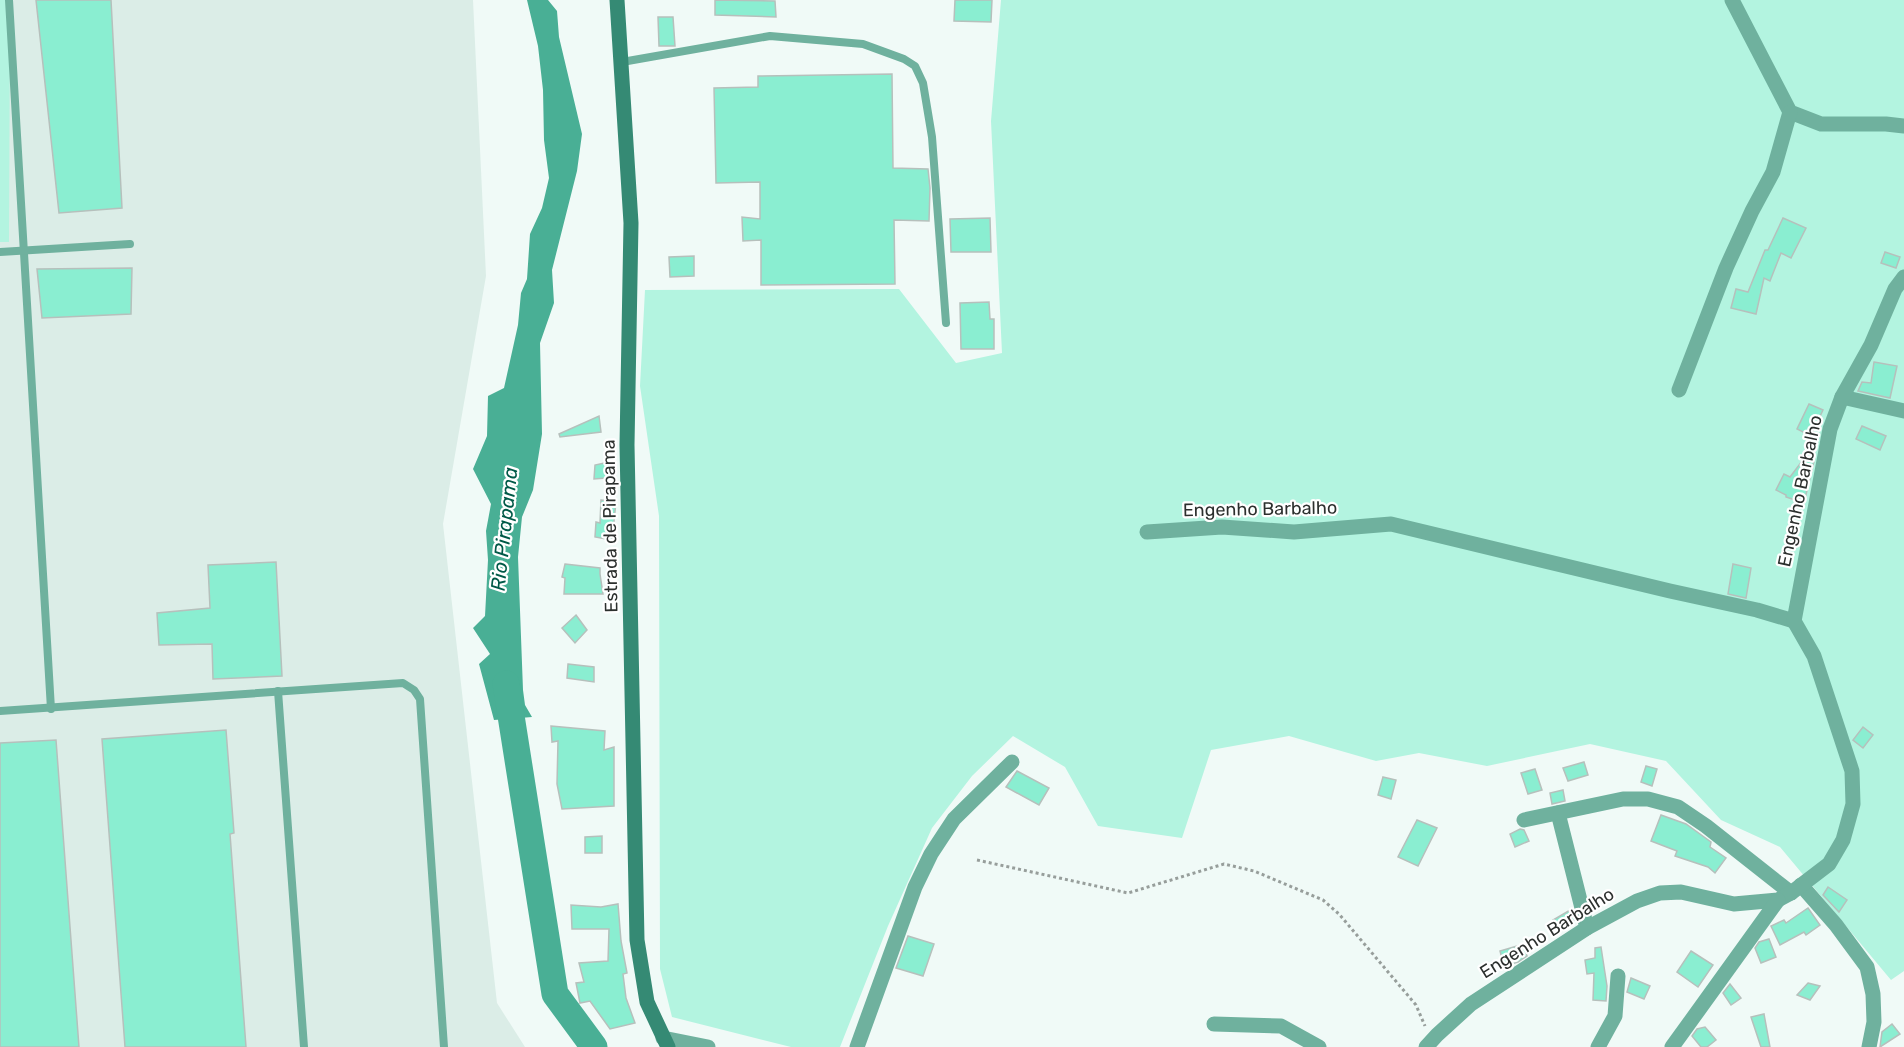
<svg xmlns="http://www.w3.org/2000/svg" width="1904" height="1047" viewBox="0 0 1904 1047" font-family="Rubik,sans-serif">
	<style>
		.built { fill: #dbede7 }
		.green { fill: #b3f4e0 }
		.water { fill: #49af95 }
		.lines { fill: none; stroke-linecap: round; stroke-linejoin: round }
		.river { stroke: #49af95; stroke-width: 27 }
		.building { fill: #8aeed1; stroke: #b6c0bc; stroke-width: 1.5 }
		.path { stroke: #979e9b; stroke-width: 3; stroke-dasharray: 3 3; stroke-linecap: butt }
		.lane { stroke: #6fb19e; stroke-width: 8 }
		.street { stroke: #6fb19e; stroke-width: 15 }
		.secondary { stroke: #358a74; stroke-width: 15 }
		.labels { text-anchor: middle; stroke-width: 4.5; stroke-linejoin: round; paint-order: stroke }
		.street-label { font-size: 18px; fill: #2c302e; stroke: #fff }
		.water-label { font-size: 20px; font-style: italic; fill: #005947; stroke: #fff }
	</style>
	<rect width="100%" height="100%" fill="#f0faf7"/>
	<path class="built" d="M0,0H473L486,276L443,524L497,1003L525,1047H0Z"/>
	<g class="green">
		<path d="M0,0H8L10,16L9,242H0Z"/>
		<path d="M1001,0H1904V971L1891,980L1780,847L1721,820L1666,761L1590,744L1487,766L1419,753L1376,761L1289,736L1211,750L1182,838L1098,826L1065,767L1013,736L972,776L932,828L888,926L840,1047H791L672,1017L660,969L659,516L640,386L645,290L899,289L956,363L1002,353L991,121Z"/>
	</g>
	<path class="water" d="M527,0H548L557,11L559,37L582,134L577,171L552,270L554,303L540,343L542,434L533,490L522,517L518,557L523,690L525,705L532,717L494,720L479,664L490,654L473,628L485,616L488,560L486,531L491,504L473,469L487,436L488,396L504,388L518,325L521,293L527,279L530,234L542,208L549,178L544,140L543,90L538,46Z"/>
	<g class="lines">
		<path class="river" d="M506,684L555,994L594,1047"/>
	</g>
	<g class="building">
		<path d="M36,0H111L122,208L59,213Z"/>
		<path d="M715,0L775,1L776,17L715,15Z"/>
		<path d="M955,0H992L991,22L954,21Z"/>
		<path d="M658,17H673L675,46H659Z"/>
		<path d="M892,74L893,168L928,169L930,188L929,221L894,220L895,284L761,285V240L743,241L742,217L760,219V182L716,183L714,88L758,87V76Z"/>
		<path d="M990,218L991,252H951L950,219Z"/>
		<path d="M1783,218L1806,228L1791,258L1781,253L1770,281L1764,278L1756,314L1731,308L1736,289L1748,292L1765,250H1768Z"/>
		<path d="M1885,252L1900,257L1896,268L1881,263Z"/>
		<path d="M694,256V276L670,277L669,257Z"/>
		<path d="M132,268L131,314L42,318L37,269Z"/>
		<path d="M989,302L990,319H994V349H961L960,303Z"/>
		<path d="M1874,362L1897,366L1890,398L1858,391L1862,382L1871,383Z"/>
		<path d="M1809,404L1823,410L1811,436L1797,429Z"/>
		<path d="M599,416L601,432L560,437L559,434Z"/>
		<path d="M1862,426L1886,436L1880,450L1856,439Z"/>
		<path d="M1806,456L1814,461L1804,503L1786,497V495L1776,490L1784,474L1790,477Z"/>
		<path d="M609,462L606,478L594,479L595,465Z"/>
		<path d="M601,500L616,502L612,540L595,537L596,522L600,523Z"/>
		<path d="M276,562L282,676L213,679L212,644L159,645L157,613L210,608L208,565Z"/>
		<path d="M565,564L600,568V574L603,594H564L565,578L562,577Z"/>
		<path d="M1733,564L1751,568L1746,598L1728,594Z"/>
		<path d="M576,615L587,630L575,643L562,628Z"/>
		<path d="M568,664L594,667V682L567,678Z"/>
		<path d="M551,726L605,731L604,750L614,747V806L562,809L557,784L558,741L552,742Z"/>
		<path d="M1863,727L1873,735L1863,748L1853,740Z"/>
		<path d="M226,730L234,833L230,834L246,1047H125L102,739Z"/>
		<path d="M56,740L79,1047H0V743Z"/>
		<path d="M1584,762L1588,775L1568,781L1563,768Z"/>
		<path d="M1646,766L1657,769L1652,786L1641,782Z"/>
		<path d="M1535,769L1542,790L1528,794L1521,773Z"/>
		<path d="M1017,771L1049,788L1039,805L1006,787Z"/>
		<path d="M1383,777L1396,780L1391,799L1378,795Z"/>
		<path d="M1563,790L1565,801L1552,804L1550,793Z"/>
		<path d="M1661,815L1686,824L1711,842L1710,847L1726,858L1715,873L1708,867L1675,856L1677,851L1651,841Z"/>
		<path d="M1417,820L1437,828L1418,866L1398,857Z"/>
		<path d="M1520,829L1524,830L1529,841L1515,847L1510,834Z"/>
		<path d="M602,836V853H585V837Z"/>
		<path d="M1828,887L1847,900L1839,912L1823,895Z"/>
		<path d="M618,904L621,941L627,973L623,974L626,998L635,1023L610,1029L590,1001L580,1003L576,983L584,982L579,963L608,961L609,929H572L571,905L601,907Z"/>
		<path d="M1808,908L1820,925L1806,935L1804,932L1780,945L1771,926L1784,920L1786,923Z"/>
		<path d="M1572,909L1575,920L1559,930L1553,920Z"/>
		<path d="M908,936L934,944L923,976L896,968Z"/>
		<path d="M1769,939L1776,957L1761,963L1755,948L1759,942Z"/>
		<path d="M1524,944L1527,956L1518,962L1504,966L1500,951Z"/>
		<path d="M1601,947L1607,986L1606,1001L1593,1000L1594,973L1587,974L1585,960L1595,958V948Z"/>
		<path d="M1691,951L1713,965L1698,987L1677,972Z"/>
		<path d="M1631,978L1650,986L1644,999L1627,992Z"/>
		<path d="M1808,983L1820,986L1810,1000L1797,995Z"/>
		<path d="M1730,984L1741,998L1731,1005L1723,993Z"/>
		<path d="M1764,1014L1770,1047H1761L1751,1017Z"/>
		<path d="M1892,1024L1900,1034L1880,1047L1882,1032Z"/>
		<path d="M1705,1027L1716,1040L1707,1047H1701L1692,1036L1697,1029Z"/>
	</g>
	<g class="lines">
		<path class="path" d="M977,860L1128,893L1224,864L1254,871L1323,900L1339,914L1416,1005L1425,1026"/>
		<g class="lane">
			<path d="M9,0L51,709"/>
			<path d="M622,62L770,36L863,44L904,59L915,66L923,83L932,137L946,323"/>
			<path d="M0,252L130,244"/>
			<path d="M278,691L304,1047"/>
			<path d="M0,711L403,683L414,690L420,699L444,1047"/>
		</g>
		<g class="street">
			<path d="M1732,0L1790,112L1821,124H1886L1904,126"/>
			<path d="M1679,390L1726,268L1752,211L1773,172L1790,112"/>
			<path d="M1842,397L1904,411"/>
			<path d="M1147,532L1222,527L1294,532L1391,524L1670,591L1757,610L1794,621"/>
			<path d="M1558,813L1587,928"/>
			<path d="M1524,820L1623,799H1648L1678,807L1706,826L1791,893"/>
			<path d="M1801,885L1836,925L1867,967L1873,994L1874,1022L1869,1047"/>
			<path d="M1214,1024L1281,1026L1319,1047"/>
			<path d="M663,1038L708,1047"/>
			<path d="M857,1047L915,887L931,854L954,819L1012,762"/>
			<path d="M1426,1047L1437,1035L1471,1004L1587,928L1637,901L1660,893L1681,892L1734,904L1778,900L1791,893L1829,864L1843,840L1853,804L1852,771L1814,656L1794,621L1830,429L1842,397L1871,345L1895,289L1904,277"/>
			<path d="M1598,1047L1615,1016L1618,976"/>
			<path d="M1672,1047L1778,900"/>
		</g>
		<path class="secondary" d="M617,0L631,223L627,445L637,940L647,1002L668,1047"/>
	</g>
	<g class="labels">
		<g class="street-label">
			<text transform="translate(1800 491) rotate(-78)" y="6">Engenho Barbalho</text>
			<text transform="translate(1260 509) rotate(-1)" y="6">Engenho Barbalho</text>
			<text transform="translate(610 526) rotate(-91)" y="6">Estrada de Pirapama</text>
			<text transform="translate(1547 933) rotate(-32)" y="6">Engenho Barbalho</text>
		</g>
		<g class="water-label">
			<text transform="translate(504 529) rotate(-84)" y="7">Rio Pirapama</text>
		</g>
	</g>
</svg>
